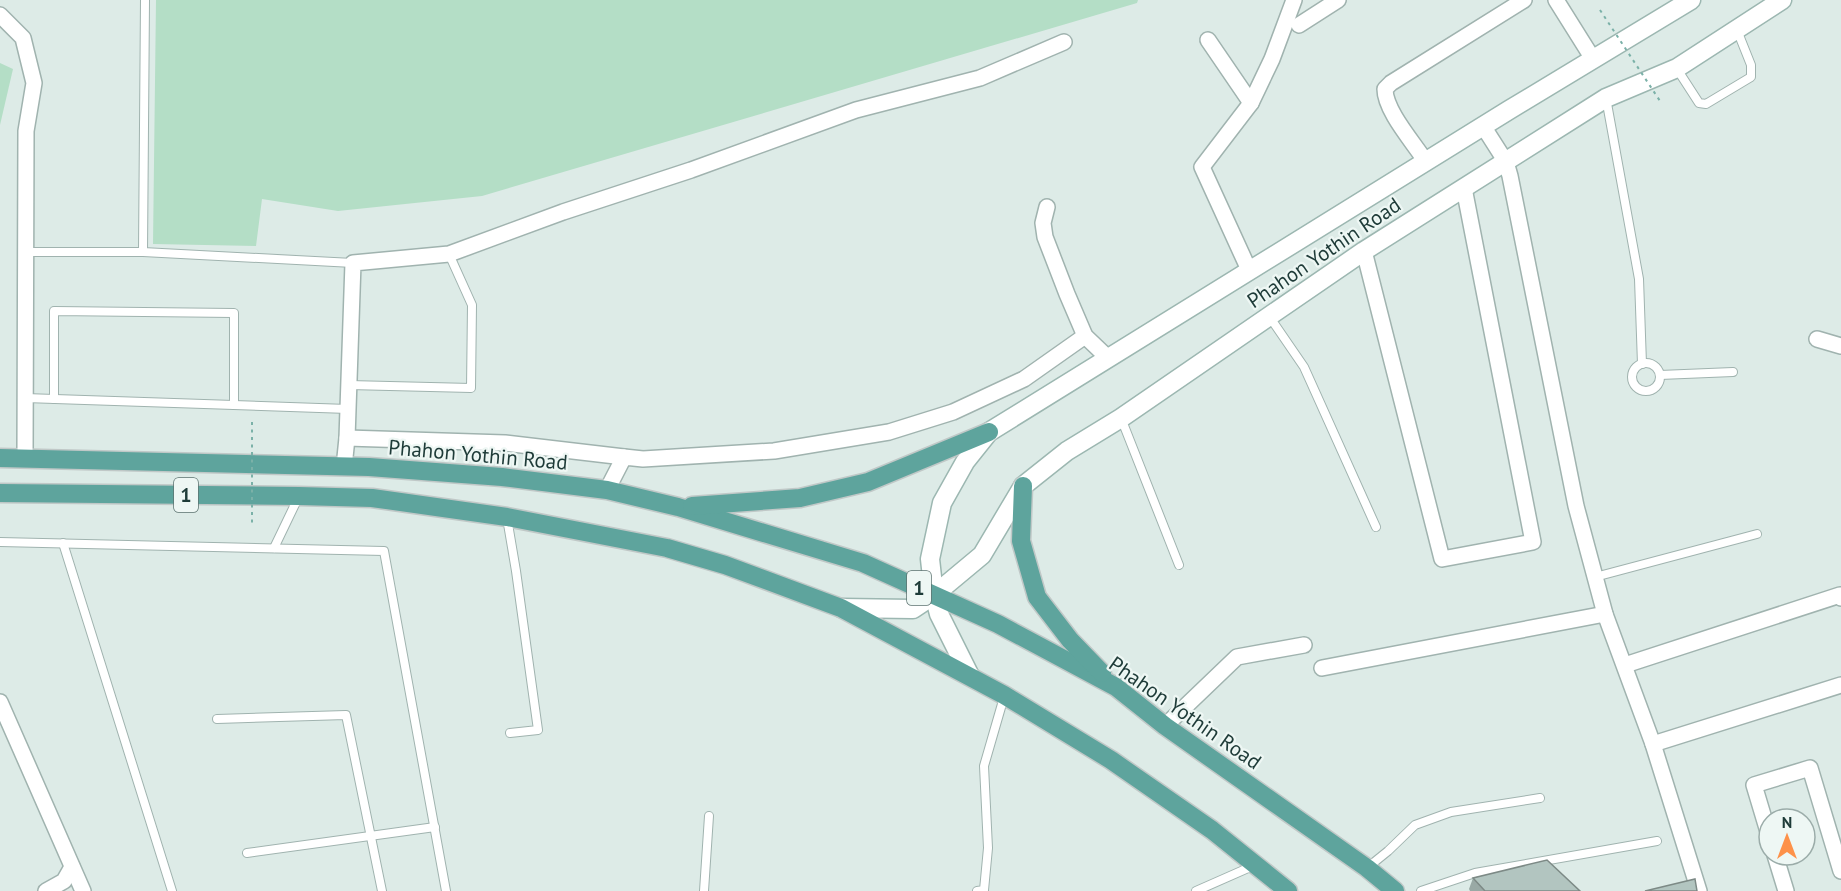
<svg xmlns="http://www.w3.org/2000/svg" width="1841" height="891" viewBox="0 0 1841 891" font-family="'PT Sans',sans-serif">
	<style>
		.green { fill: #b4dec6 }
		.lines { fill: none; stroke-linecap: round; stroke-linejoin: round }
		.lane-casing { stroke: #a0b3af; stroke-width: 10 }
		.street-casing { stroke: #a0b3af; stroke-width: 18 }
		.secondary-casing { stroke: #9cb7b1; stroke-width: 21 }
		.primary-casing { stroke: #c0c8c7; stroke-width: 21 }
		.lane { stroke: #fff; stroke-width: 8 }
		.street { stroke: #fff; stroke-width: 15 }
		.secondary { stroke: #fff; stroke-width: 18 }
		.primary { stroke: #5ea49d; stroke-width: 18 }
		.path-bridge { stroke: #7bb1a8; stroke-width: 2; stroke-dasharray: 3 4.5; stroke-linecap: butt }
		.wall { fill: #99a9a5 }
		.building { fill: #b2c5c0; stroke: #7d8a86; stroke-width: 1.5 }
		.labels { text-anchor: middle; stroke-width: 4.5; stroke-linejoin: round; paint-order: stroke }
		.shield { fill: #eef7f4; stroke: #5c7370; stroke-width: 1.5 }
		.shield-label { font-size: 20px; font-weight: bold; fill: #1e3b38 }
		.street-label { font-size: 21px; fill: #1e3b38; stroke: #eef7f4 }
	</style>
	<rect width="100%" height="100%" fill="#ddebe7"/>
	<g class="green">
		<path d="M156,0H1138L1137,3L482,196L338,211L262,199L256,246L153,244Z"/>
		<path d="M0,63L13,69L0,125Z"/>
	</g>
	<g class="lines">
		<g class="lane-casing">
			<g id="lane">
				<path d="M1677,69L1699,103L1706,104L1751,77V65L1737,30"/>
				<path d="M1606,98L1639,279L1642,364"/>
				<path d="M25,252H143L353,263"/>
				<path d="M143,252L145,0"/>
				<path d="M1269,316L1304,367L1376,527"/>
				<circle cx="1646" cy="377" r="14"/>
				<path d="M1660,375L1733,372"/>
				<path d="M349,385L471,388L472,305L449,254"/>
				<path d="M25,398L348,409"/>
				<path d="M54,399V311L234,313V405"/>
				<path d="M1121,418L1179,565"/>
				<path d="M507,518L516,571L538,730L510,733"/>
				<path d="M0,542L384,551L446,891"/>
				<path d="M63,543L172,891"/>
				<path d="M274,548L299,496"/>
				<path d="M1595,577L1757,534"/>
				<path d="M217,719L346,715L382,891"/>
				<path d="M247,853L435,827"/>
				<path d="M1367,868L1388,851L1415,825L1451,812L1540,798"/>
				<path d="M704,891L709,816"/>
				<path d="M977,891L984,890L988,848L984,766L1004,697"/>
				<path d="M1196,891L1255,865"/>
				<path d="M1421,891L1475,873L1657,841"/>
			</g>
		</g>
		<g class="street-casing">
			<g id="street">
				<path d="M1556,0L1593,59"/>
				<path d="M0,15L23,38L34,83L26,131L25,459"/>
				<path d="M1299,25L1338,0"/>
				<path d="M1208,40L1251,103"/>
				<path d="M1483,126L1506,162L1510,176L1576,506L1605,614L1653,744L1699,891"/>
				<path d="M1426,162C1414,143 1385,111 1385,89L1391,83L1524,0"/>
				<path d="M1047,207L1043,223L1045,237L1067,294L1085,336L1107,357"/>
				<path d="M1364,251L1442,559L1533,542L1464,188"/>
				<path d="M1249,270L1202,167L1251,103L1272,59L1294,0"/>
				<path d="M1817,339L1841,346"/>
				<path d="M347,438L505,443L624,457"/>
				<path d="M344,467L347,438L353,263L449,254L563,212L691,170L856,110L980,78L1064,42"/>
				<path d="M607,490L624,457L643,459L774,451L889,432L953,412L1024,379L1085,336"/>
				<path d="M1625,665L1840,595L1841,598"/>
				<path d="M1322,668L1605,614"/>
				<path d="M0,702L83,891"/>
				<path d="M1165,726L1237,657L1304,645"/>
				<path d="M1653,744L1841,685"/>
				<path d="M1769,835L1754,785L1810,768L1841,871"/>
				<path d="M1775,855L1786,891"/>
				<path d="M46,891L64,881L72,867"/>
			</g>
		</g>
		<g class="secondary-casing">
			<g id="secondary">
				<path d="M841,608L913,609L934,595L982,555L1023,486L1067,451L1121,418L1364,251L1606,98L1677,68L1782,0"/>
				<path d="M970,676L939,614L934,595L930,559L942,503L965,462L989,432L1509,110L1691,0"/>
			</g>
		</g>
		<g class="primary-casing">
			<g id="primary">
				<path d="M0,458L369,467L502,477L607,490L678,507L863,563L998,624L1116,687L1165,726L1367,868L1395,891"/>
				<path d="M1023,486L1021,541L1037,597L1070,640L1102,673"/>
				<path d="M0,493L299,496L372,498L507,517L667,548L725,565L841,608L1004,695L1111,760L1212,830L1288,891"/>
				<path d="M692,506L800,498L868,482L989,432"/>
			</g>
		</g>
		<use href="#lane" class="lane"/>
		<use href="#street" class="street"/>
		<use href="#secondary" class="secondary"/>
		<use href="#primary" class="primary"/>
		<g class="path-bridge">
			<path d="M1600,10L1660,101"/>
			<path d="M252,422V525"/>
		</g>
	</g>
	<path class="wall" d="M1473,878L1580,891H1470L1469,889Z"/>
	<g class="building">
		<path d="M1547,860L1580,891H1485L1473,878Z"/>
		<path d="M1695,879L1697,891H1645Z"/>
	</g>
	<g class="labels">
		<g class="shield">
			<rect x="174" y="478" width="24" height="34" rx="4.5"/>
			<rect x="907" y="571" width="24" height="34" rx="4.5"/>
		</g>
		<g class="shield-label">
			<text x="186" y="502">1</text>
			<text x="919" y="595">1</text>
		</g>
		<g class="street-label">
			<text transform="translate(1324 253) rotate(-34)" y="7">Phahon Yothin Road</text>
			<text transform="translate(478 455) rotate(5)" y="7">Phahon Yothin Road</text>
			<text transform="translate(1185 713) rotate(35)" y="7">Phahon Yothin Road</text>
		</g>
	</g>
	<g transform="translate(1787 837)"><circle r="28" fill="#eef7f4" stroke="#9baca9" stroke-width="1.5"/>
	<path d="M0-4.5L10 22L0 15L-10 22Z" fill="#fd9149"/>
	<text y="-9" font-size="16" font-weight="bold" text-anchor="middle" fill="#1e3b38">N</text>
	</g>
</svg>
